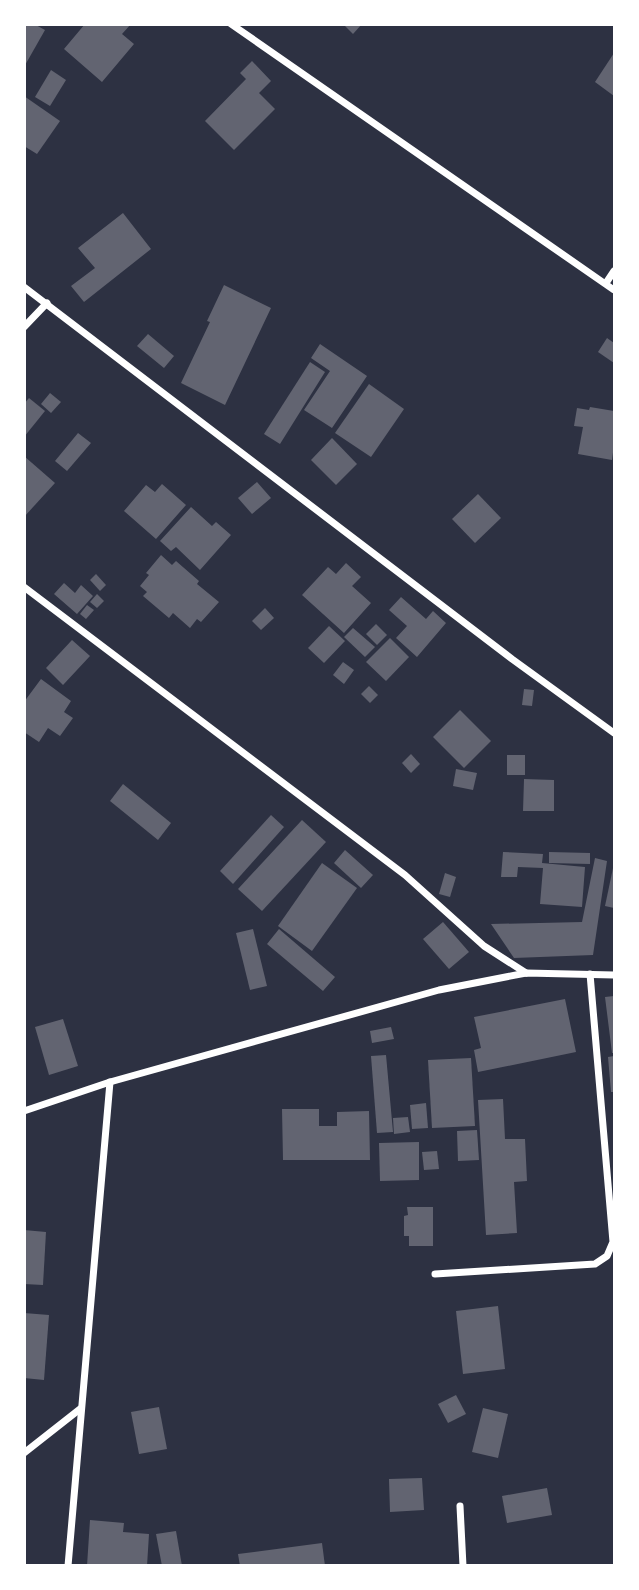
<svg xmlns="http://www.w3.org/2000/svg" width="639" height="1590" viewBox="0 0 639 1590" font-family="'Fira Sans Condensed',sans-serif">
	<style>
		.building { fill: #626471 }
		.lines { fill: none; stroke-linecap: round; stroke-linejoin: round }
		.minor { stroke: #fff; stroke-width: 7 }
	</style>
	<rect width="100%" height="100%" fill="#2d3142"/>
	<g class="building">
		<path d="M24,24H34L45,30L24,67Z"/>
		<path d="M85,24H131L122,34L134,44L102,82L64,49Z"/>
		<path d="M343,24H362L353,34Z"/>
		<path d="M614,53V96L595,82Z"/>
		<path d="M252,61L271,81L259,93L275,109L234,150L205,121L246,79L240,73Z"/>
		<path d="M51,70L66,80L50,106L35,97Z"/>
		<path d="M24,96L60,121L37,154L24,146Z"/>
		<path d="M123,213L151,249L84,302L71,286L95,268L78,248Z"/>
		<path d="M224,285L271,308L225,405L181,383L210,322L207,321Z"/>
		<path d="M148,334L174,356L164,368L137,346Z"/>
		<path d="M607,338L614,343V363L598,352Z"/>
		<path d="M320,344L367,376L332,428L304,410L330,371L311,358Z"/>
		<path d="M310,362L325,372L280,444L264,434Z"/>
		<path d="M369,384L404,409L371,457L335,433Z"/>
		<path d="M50,393L61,402L51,413L41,404Z"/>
		<path d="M29,398L45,411L24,437V404Z"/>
		<path d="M590,407L614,411V445L612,460L578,454L583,427L574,426L577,408L589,410Z"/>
		<path d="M78,433L91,443L67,471L55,461Z"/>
		<path d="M332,438L357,464L336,485L311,460Z"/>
		<path d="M24,456L55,483L24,517Z"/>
		<path d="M257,482L271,498L252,514L238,498Z"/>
		<path d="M162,484L186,505L156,539L124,511L146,485L155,492Z"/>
		<path d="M478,494L501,518L475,543L452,519Z"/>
		<path d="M191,507L212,526L216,522L231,535L200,570L176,547L171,551L160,541Z"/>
		<path d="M161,555L172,565L176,561L199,581L197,584L219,602L201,622L197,619L190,628L173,613L169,618L143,596L147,592L140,586L149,575L146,573Z"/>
		<path d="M346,563L361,577L352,586L371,603L344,633L302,595L328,567L336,574Z"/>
		<path d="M96,574L106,585L100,591L90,580Z"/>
		<path d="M64,583L75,593L81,585L93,596L77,614L54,594Z"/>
		<path d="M97,594L104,601L97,608L90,602Z"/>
		<path d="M401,597L426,619L433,611L446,623L417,657L396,638L407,626L389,610Z"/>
		<path d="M87,605L94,610L86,619L80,614Z"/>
		<path d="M265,608L274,618L261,630L252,621Z"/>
		<path d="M376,624L387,635L377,645L366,634Z"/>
		<path d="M329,626L345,641L324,663L308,648Z"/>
		<path d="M353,628L375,647L365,657L344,637Z"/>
		<path d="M390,638L409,657L386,681L366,662Z"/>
		<path d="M72,640L90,656L63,685L46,668Z"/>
		<path d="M343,662L354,670L344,684L333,675Z"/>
		<path d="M41,679L71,701L64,712L73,718L60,736L48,728L39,742L24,732V702Z"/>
		<path d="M369,686L378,695L370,703L361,694Z"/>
		<path d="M524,689L534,690L532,706L522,705Z"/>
		<path d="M460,710L491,741L464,768L433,737Z"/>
		<path d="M411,754L420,764L411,773L402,763Z"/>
		<rect x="507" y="755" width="18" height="20"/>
		<path d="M456,769L477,773L473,790L453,786Z"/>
		<path d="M524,779L554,780V811H523Z"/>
		<path d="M123,784L171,823L158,840L110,801Z"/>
		<path d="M271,815L284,827L233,884L220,871Z"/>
		<path d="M302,820L326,842L262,911L238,889Z"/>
		<path d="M345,850L373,875L361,888L334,863Z"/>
		<path d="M503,852L543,854L542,863L585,867L582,907L540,904L543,868L518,867L517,877H501Z"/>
		<path d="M549,852L590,853V864L549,863Z"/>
		<path d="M595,858L607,861L593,955L514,958L491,924L582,922Z"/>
		<path d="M322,863L357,888L312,951L278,926Z"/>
		<path d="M613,868H614V908L605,906Z"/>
		<path d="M445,873L456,877L450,897L439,894Z"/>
		<path d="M443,922L469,952L449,969L423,939Z"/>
		<path d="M253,929L267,986L250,990L236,933Z"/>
		<path d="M279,929L335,977L323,991L267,944Z"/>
		<path d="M614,996V1053H612L605,997Z"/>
		<path d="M565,999L576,1052L478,1072L474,1050L481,1048L474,1017Z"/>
		<path d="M63,1019L78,1066L49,1075L35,1027Z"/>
		<path d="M391,1027L394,1039L372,1043L370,1031Z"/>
		<path d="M386,1055L393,1132L377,1133L371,1056Z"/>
		<path d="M614,1056V1092H611L608,1057Z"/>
		<path d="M471,1058L475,1126L432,1128L428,1060Z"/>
		<path d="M503,1099L505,1139H525L527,1181L514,1182L517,1233L486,1235L478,1100Z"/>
		<path d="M426,1103L428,1128L412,1129L410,1105Z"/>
		<path d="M282,1109H319V1126H337V1112L369,1111L370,1160H283Z"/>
		<path d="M408,1117L410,1132L394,1134L393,1118Z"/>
		<path d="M477,1130L479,1160L458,1161L457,1131Z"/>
		<path d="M419,1142V1180L380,1181L379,1143Z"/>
		<path d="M437,1151L439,1169L424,1170L422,1152Z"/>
		<path d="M407,1207H433V1246H409V1236H404V1216L408,1215Z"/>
		<path d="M24,1230L46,1232L43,1285L24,1284Z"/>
		<path d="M498,1306L505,1369L463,1374L456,1311Z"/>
		<path d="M24,1313L49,1315L44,1380L24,1378Z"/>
		<path d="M456,1395L466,1414L448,1423L438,1404Z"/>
		<path d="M159,1407L167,1449L139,1454L131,1412Z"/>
		<path d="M483,1408L508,1414L498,1458L472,1452Z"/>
		<path d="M422,1478L424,1510L390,1512L389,1479Z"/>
		<path d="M547,1488L552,1515L507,1523L502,1496Z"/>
		<path d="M90,1520L124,1523L123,1532L149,1534L147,1566H87Z"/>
		<path d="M176,1531L182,1566H162L156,1534Z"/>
		<path d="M322,1543L325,1566H240L238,1554Z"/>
	</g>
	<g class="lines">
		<g class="minor">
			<path d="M231,24L614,290"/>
			<path d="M606,283L614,271"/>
			<path d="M24,287L512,659L614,733"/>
			<path d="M24,327L47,303"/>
			<path d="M24,587L405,875L484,946L526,973"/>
			<path d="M24,1111L110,1082L439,990L526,973L614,975"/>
			<path d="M435,1274L595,1264L607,1256L613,1242L590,974"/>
			<path d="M24,1453L80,1409"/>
			<path d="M460,1506L463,1566"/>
			<path d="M68,1566L110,1082"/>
		</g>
	</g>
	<rect width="639" height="1590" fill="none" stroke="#ffffff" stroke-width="52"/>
</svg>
